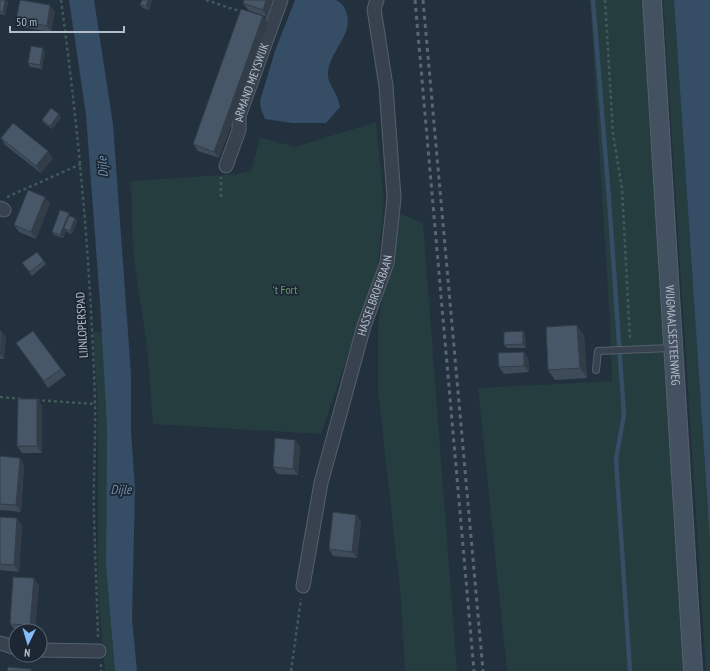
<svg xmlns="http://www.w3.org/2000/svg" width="710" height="671" viewBox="0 0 710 671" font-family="'PT Sans Narrow',sans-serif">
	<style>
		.green { fill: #253d3f }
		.water { fill: #354d65 }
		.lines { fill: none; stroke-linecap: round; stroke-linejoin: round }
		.stream { stroke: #354d65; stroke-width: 4.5 }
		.lane-casing { stroke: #55606c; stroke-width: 8 }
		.street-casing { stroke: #55606c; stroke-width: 15 }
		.secondary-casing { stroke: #55606c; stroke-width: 20 }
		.path { stroke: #405959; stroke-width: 2.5; stroke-dasharray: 3 3; stroke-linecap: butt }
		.lane { stroke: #37424e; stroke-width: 6 }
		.street { stroke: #37424e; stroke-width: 13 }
		.secondary { stroke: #445161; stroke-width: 18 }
		.rail { stroke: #586675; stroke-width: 3; stroke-dasharray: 4 4; stroke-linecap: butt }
		.wall { fill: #3e4b59 }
		.shaded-wall { fill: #323d48 }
		.building { fill: #485767; stroke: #323d48 }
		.labels { text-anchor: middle; stroke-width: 3.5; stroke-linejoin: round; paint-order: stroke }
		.street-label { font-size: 12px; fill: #b2bdc9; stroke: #1c2733 }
		.park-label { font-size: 12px; fill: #689b70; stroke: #1c2733 }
		.water-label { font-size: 13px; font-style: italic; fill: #7190ad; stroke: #1c2733 }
	</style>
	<rect width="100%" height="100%" fill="#23303e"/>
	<g class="green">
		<path d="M590,0H642L683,671H507L478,388L612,381L610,324Z"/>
		<path d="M663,0H674L710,542V671H706Z"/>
		<path d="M376,122L384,200L378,266L321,434L153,424L147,347L133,252L131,181L237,174L251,171L260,137L295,147Z"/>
		<path d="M396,212L423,223L457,671H405L401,600L378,389V324Z"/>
		<path d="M93,332H102L107,428L106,566L115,671H105L98,588V407Z"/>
	</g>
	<g class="water">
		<path d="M69,0H94L113,124L131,374V432L135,489L132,619L137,671H115L106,566L107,428L100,302L86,115Z"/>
		<path d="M295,0C308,0 322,0 335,0C339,1 342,4 344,7C359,33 326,52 328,76C329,86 338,93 340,107L326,123H292L265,119L261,109L260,101L275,51Z"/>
		<path d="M674,0H710V542Z"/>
	</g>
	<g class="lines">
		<path class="stream" d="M593,0L609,199L624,415L616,459L630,671"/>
		<g class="lane-casing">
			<path id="lane" d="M596,370L598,351L671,348"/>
		</g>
		<g class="street-casing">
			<g id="street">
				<path id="s1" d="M226,166L239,130V116L281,0"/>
				<path d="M0,208L4,210"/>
				<path id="s2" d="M303,586L321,483L364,326L387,263L394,198L386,86L374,9L377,0"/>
				<path d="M0,643L16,648"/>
				<path d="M40,650L99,651"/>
			</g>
		</g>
		<g class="secondary-casing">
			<g id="secondary">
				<path id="s3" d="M652,0L693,671"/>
			</g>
		</g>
		<g class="path">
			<path d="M61,0C79,133 91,268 95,403C96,440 93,478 94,515C95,556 97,596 98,637"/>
			<path d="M206,0L242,12"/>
			<path d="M605,0L613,134L622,188L630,339"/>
			<path d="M7,197L81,164"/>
			<path d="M221,197V177"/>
			<path d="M0,397L23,399"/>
			<path d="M36,400L95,404"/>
			<path d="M101,664V671"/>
			<path d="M291,671L301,599"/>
		</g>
		<use href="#lane" class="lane"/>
		<use href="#street" class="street"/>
		<use href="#secondary" class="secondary"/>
		<g class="rail">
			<path d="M415,0L474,671"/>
			<path d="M423,0L483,671"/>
		</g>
	</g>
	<g class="wall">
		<path d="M0,0L8,2L5,15L0,14Z"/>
		<path d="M152,0L149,10L143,8L140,5Z"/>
		<path d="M244,0H273L267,17L248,10L243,3Z"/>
		<path d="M55,12L51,32L21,27L16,20Z"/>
		<path d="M263,16L268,23L219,158L198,151L193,144Z"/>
		<path d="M45,52L42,69L30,67L28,63Z"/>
		<path d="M59,114L61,118L52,129L44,123L42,120Z"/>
		<path d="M1,138L53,158L41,173L5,145Z"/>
		<path d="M50,203L36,239L19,232L14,225Z"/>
		<path d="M71,216L75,218L77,221L72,234L67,232L66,230L63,238L54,235L52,232Z"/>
		<path d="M44,261L46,264L32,276L22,263Z"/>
		<path d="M0,331H1L6,337L4,359H0Z"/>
		<path d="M33,331L66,375L48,388L16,343Z"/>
		<path d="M523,331L525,335L526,348H507L504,345Z"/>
		<path d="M584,335L587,378L555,380L548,370Z"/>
		<path d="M524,352L528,359L529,372L504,374L499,367Z"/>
		<path d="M42,405V453H22L17,446Z"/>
		<path d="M295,440L300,447L298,475L277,474L273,467Z"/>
		<path d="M0,456L24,465L21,512L0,510Z"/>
		<path d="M356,515L361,522L357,558L333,556L329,549Z"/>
		<path d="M0,517L22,525L19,572L0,570Z"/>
		<path d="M39,585L35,631L15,630L10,624Z"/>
	</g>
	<g class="shaded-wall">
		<path d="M5,0H6L8,2L5,15L3,12Z"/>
		<path d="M148,0H152L149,10L146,6Z"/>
		<path d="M266,0H273L267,17L263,10Z"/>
		<path d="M50,5L55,12L51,32L47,26Z"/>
		<path d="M263,16L268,23L219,158L214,152Z"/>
		<path d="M43,48L45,52L42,69L40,65Z"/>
		<path d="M59,114L61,118L52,129L50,126Z"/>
		<path d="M48,151L53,158L41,173L36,166Z"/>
		<path d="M45,197L50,203L36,239L31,232Z"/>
		<path d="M69,213L71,217L64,228L66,230L63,238L60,235Z"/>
		<path d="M75,218L77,221L72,234L70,231Z"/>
		<path d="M577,325L584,335L587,378L580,368Z"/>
		<path d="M1,331L6,337L4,359L0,354Z"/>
		<path d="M523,331L525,335L526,348L523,344Z"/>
		<path d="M524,352L528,359L529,372L524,366Z"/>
		<path d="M37,399L42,405V453L37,446Z"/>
		<path d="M295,440L300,447L298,475L293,469Z"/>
		<path d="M20,458L24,465L21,512L16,505Z"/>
		<path d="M356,515L361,522L357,558L352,552Z"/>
		<path d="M17,518L22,525L19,572L14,565Z"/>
		<path d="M34,578L39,585L35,631H34L30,625Z"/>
	</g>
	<g class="building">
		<path d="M0,0H5L3,12L0,11Z"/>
		<path d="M20,0L50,5L47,26L16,20Z"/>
		<path d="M142,0H148L146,6L140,5Z"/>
		<path d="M244,0H266L263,10L243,3Z"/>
		<path d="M241,9L263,16L214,152L193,144Z"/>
		<path d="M31,46L43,48L40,65L28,63Z"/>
		<path d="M51,108L59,114L50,126L42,120Z"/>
		<path d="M13,123L48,151L36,166L1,138Z"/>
		<path d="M28,190L45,197L31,232L14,225Z"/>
		<path d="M60,210L69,213L60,235L52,232Z"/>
		<path d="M69,216L75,218L70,231L64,228Z"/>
		<path d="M37,252L44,261L30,272L22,263Z"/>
		<path d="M577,325L580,368L548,370L546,327Z"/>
		<path d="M33,331L61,369L44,381L16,343Z"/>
		<path d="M523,331V344L504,345V332Z"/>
		<path d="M524,352V366L499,367L498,353Z"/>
		<path d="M18,399H37V446H17Z"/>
		<path d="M275,438L295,440L293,469L273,467Z"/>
		<path d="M0,456L20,458L16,505L0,504Z"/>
		<path d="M333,512L356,515L352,552L329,549Z"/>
		<path d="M0,517L17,518L14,565L0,564Z"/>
		<path d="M13,577L34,578L30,625L10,624Z"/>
		<path d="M8,667L31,669V671H7Z"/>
	</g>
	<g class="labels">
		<g class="street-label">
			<text dy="4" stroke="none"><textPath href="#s1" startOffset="88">ARMAND MEYSWIJK</textPath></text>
			<text dy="4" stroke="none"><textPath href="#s2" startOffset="300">HASSELBROEKBAAN</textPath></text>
			<text transform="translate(82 325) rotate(-93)" y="4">LIJNLOPERSPAD</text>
			<text dy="4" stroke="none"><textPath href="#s3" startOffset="336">WIJGMAALSESTEENWEG</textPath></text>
		</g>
		<g class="park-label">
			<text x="285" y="294">'t Fort</text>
		</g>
		<g class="water-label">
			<text transform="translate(102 167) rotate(-94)" y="5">Dijle</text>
			<text x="121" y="494">Dijle</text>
		</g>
	</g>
	<g transform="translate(28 643) rotate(185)"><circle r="19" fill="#1c2733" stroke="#58636f"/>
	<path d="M0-3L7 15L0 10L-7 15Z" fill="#85bbfb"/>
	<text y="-6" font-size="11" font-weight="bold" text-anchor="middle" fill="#b2bdc9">N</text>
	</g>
	<path d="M10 26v6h114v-6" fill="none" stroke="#b2bdc9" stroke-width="2"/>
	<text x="16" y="26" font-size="12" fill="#b2bdc9" stroke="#1c2733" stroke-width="3" paint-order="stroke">50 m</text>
</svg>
